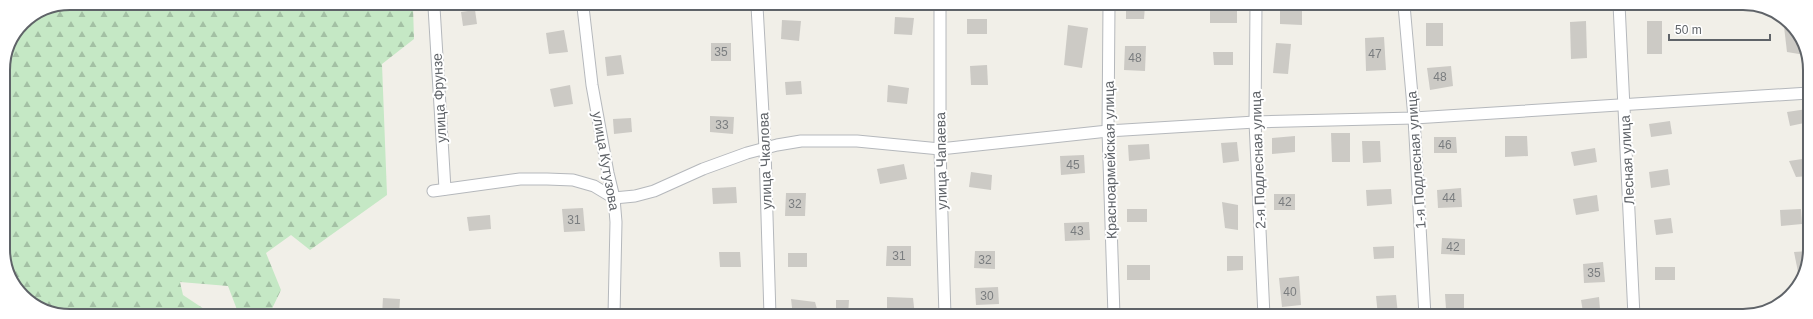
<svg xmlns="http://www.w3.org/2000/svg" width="1813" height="319" viewBox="0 0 1813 319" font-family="Arial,sans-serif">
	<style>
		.forest { fill: url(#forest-firs) }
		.building { fill: #cccac5 }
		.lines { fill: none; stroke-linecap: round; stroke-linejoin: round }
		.street-casing { stroke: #b5b8bc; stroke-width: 13 }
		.street { stroke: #fff; stroke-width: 11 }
		.labels { text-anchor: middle; stroke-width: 4; stroke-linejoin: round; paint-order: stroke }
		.number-label { font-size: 12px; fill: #7a7d7f }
		.street-label { font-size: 14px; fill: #5f6368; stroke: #fff }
		.rim { fill: none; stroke: #5f6368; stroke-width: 2 }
	</style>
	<defs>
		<pattern id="forest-firs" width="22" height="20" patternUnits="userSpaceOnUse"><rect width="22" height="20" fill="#c5e8c5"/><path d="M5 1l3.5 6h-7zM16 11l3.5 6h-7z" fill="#a3c0a4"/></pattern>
	</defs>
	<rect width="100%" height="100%" fill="#f1efe8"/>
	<path class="forest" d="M413,7L414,39L382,64L387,195L310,250L291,235L266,253L281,290L269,315H239L228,286L180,282L183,295L213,315H61L26,299L5,266L3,70C10,35 15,28 44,8Z"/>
	<g class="building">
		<path d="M1126,5H1145L1144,19H1126Z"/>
		<path d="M1210,8L1237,9V23H1210Z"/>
		<path d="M1280,8L1302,9V25L1280,24Z"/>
		<path d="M475,10L477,24L463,26L461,12Z"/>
		<path d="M895,17L914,18L912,35L894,34Z"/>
		<path d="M1783,18L1787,20L1805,50V55L1787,52Z"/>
		<rect x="967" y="19" width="20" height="15"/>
		<path d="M782,20L801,21L799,41L781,39Z"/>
		<path d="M1586,21L1587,58L1571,59L1570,22Z"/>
		<rect x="1647" y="21" width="15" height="33"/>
		<rect x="1426" y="23" width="17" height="23"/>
		<path d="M1068,25L1088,28L1082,68L1064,65Z"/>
		<path d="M564,30L568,52L549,54L546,33Z"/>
		<path d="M1384,37L1386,70L1366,71L1365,38Z"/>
		<rect x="711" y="43" width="20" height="18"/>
		<path d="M1276,43L1291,44L1288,74L1273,73Z"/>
		<path d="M1125,46H1146L1145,71L1124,70Z"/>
		<path d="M1213,52H1233V65H1214Z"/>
		<path d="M621,55L624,74L607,76L605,57Z"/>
		<path d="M987,65L988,85H971L970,66Z"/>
		<path d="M1451,66L1453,86L1430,90L1427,68Z"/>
		<path d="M801,81L802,94L786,95L785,82Z"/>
		<path d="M570,85L573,104L554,107L550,89Z"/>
		<path d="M888,85L909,88L907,104L887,102Z"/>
		<path d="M1807,109L1809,122L1790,126L1787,112Z"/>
		<path d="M710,116L734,117L733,134L710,132Z"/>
		<path d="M631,118L632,132L614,134L613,119Z"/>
		<path d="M1670,121L1672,134L1651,137L1649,124Z"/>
		<path d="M1331,133H1350V162H1332Z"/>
		<path d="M1295,136V152L1272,154V138Z"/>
		<path d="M1505,136H1527L1528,156L1505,157Z"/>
		<path d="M1434,137H1456L1457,153H1434Z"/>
		<path d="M1362,141H1380L1381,162L1363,163Z"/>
		<path d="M1237,142L1239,161L1223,163L1221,143Z"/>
		<path d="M1149,144L1150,159L1129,161L1128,145Z"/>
		<path d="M1595,148L1597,162L1574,166L1571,152Z"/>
		<path d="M1084,155L1085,173L1061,175L1060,156Z"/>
		<path d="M1809,158V176L1796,177L1789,161Z"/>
		<path d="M904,164L907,179L880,184L877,169Z"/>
		<path d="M1668,169L1670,185L1651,188L1649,172Z"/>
		<path d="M971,172L992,175L991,190L969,187Z"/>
		<path d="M736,187L737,203L713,204L712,188Z"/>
		<path d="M1461,188L1462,207L1438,208L1437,190Z"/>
		<path d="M1391,189L1392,204L1367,206L1366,190Z"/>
		<path d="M786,193H806L805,216H785Z"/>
		<rect x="1274" y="194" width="21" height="16"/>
		<path d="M1597,195L1599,211L1576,215L1573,199Z"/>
		<path d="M1222,202L1238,205V230L1225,228Z"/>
		<path d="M583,208L585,231L564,232L562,209Z"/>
		<rect x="1127" y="209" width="20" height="13"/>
		<path d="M1801,209L1802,224L1781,226L1780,210Z"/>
		<path d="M490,215L491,229L469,231L467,217Z"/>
		<path d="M1671,218L1673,233L1656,235L1654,220Z"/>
		<path d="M1089,222L1090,240L1065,241L1064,223Z"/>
		<path d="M1442,238L1465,239V255L1441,254Z"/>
		<path d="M887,246H911V266H886Z"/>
		<path d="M1394,246V258L1374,259L1373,247Z"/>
		<path d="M975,251H995V269L974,268Z"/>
		<path d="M1809,251V258L1802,272H1798L1794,252Z"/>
		<path d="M719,252H740L741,267H720Z"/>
		<rect x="788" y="253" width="19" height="14"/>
		<path d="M1227,256H1243V270L1227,271Z"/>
		<path d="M1603,262L1605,282L1584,283L1583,264Z"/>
		<rect x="1127" y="265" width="23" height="15"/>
		<rect x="1655" y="267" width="20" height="13"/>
		<path d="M1299,276L1301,305L1282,307L1279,278Z"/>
		<path d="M998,287L999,304L976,305L975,288Z"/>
		<path d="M1445,294H1464V308L1446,309Z"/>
		<path d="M1396,295L1398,315L1378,316L1376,296Z"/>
		<path d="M887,297L913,298L915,316H887Z"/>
		<path d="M1599,297L1600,309L1583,312L1581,300Z"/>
		<path d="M383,298L400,299L399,315H382Z"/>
		<path d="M791,299L815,302L819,316H793Z"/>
		<path d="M836,300H849L848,316H836Z"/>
		<path d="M1228,308L1246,310L1245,316H1228Z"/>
		<path d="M1091,309V316H1072V311Z"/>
	</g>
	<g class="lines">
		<g class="street-casing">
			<g id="street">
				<path d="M1619,4L1634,316"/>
				<path d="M1109,5L1108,131L1114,316"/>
				<path d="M1256,5L1255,122L1264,316"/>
				<path d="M1404,5L1414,118L1425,316"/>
				<path d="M757,6L765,149L770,316"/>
				<path d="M940,6V149L945,316"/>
				<path d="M434,7L445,189"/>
				<path d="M583,7L592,85L608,173L614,198L616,222L614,316"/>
				<path d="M433,191L520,179H547L573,180L594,186L614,198L635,196L654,191L703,169L747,153L777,145L801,141H857L940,149L1108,131L1255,122L1414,118L1809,93"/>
			</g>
		</g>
		<use href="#street" class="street"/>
	</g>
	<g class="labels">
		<g class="number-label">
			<text x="721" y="56">35</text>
			<text x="1375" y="58">47</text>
			<text x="1135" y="62">48</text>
			<text x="1440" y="81">48</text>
			<text x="722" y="129">33</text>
			<text x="1445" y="149">46</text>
			<text x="1073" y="169">45</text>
			<text x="1449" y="202">44</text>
			<text x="1285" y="206">42</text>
			<text x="795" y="208">32</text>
			<text x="574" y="224">31</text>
			<text x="1077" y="235">43</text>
			<text x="1453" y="251">42</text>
			<text x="899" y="260">31</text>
			<text x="985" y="264">32</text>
			<text x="1594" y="277">35</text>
			<text x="1290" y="296">40</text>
			<text x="987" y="300">30</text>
		</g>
		<g class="street-label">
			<text transform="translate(439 98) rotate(-93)" y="5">улица Фрунзе</text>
			<text transform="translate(1110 160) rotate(-91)" y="5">Красноармейская улица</text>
			<text transform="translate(1258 160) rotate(-92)" y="5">2-я Подлесная улица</text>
			<text transform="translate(1416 160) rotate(-94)" y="5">1-я Подлесная улица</text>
			<text transform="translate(1627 160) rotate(-93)" y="5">Лесная улица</text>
			<text transform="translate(606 161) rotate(80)" y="5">улица Кутузова</text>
			<text transform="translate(765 161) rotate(-92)" y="5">улица Чкалова</text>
			<text transform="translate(941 161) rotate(-91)" y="5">улица Чапаева</text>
		</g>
	</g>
	<path d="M0 0H1813V319H0ZM70 10H1743A60 60 0 0 1 1803 70V249A60 60 0 0 1 1743 309H70A60 60 0 0 1 10 249V70A60 60 0 0 1 70 10Z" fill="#fff" fill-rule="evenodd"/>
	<path class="rim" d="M70 10H1743A60 60 0 0 1 1803 70V249A60 60 0 0 1 1743 309H70A60 60 0 0 1 10 249V70A60 60 0 0 1 70 10Z"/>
	<path d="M1669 34v6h101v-6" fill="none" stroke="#5f6368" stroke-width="2"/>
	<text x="1675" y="34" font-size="12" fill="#5f6368" stroke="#ffffff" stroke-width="3" paint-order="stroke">50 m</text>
</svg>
